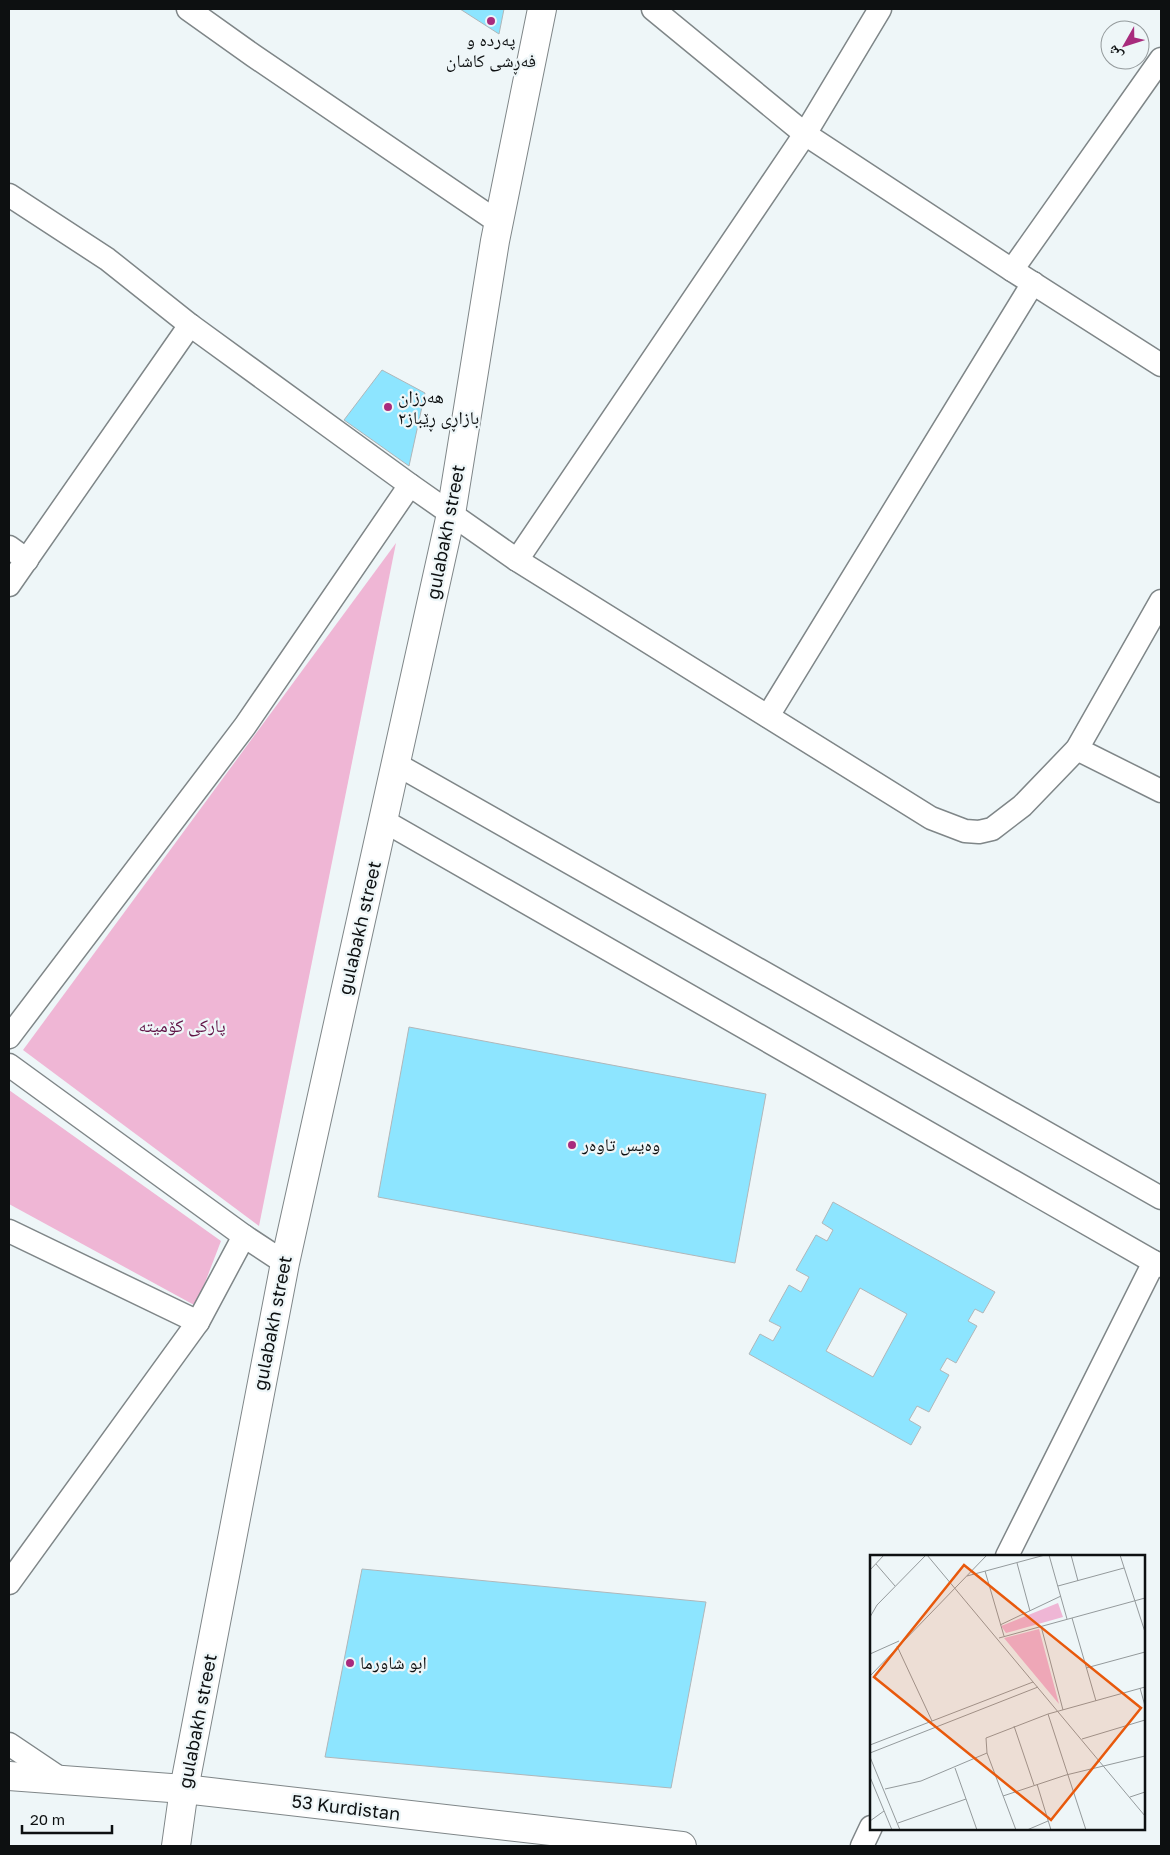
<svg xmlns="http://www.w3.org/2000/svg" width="1170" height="1855" viewBox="0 0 1170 1855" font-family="'Golos Text','Noto Naskh Arabic',sans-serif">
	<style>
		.green { fill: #efb6d5 }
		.building { fill: #8de5ff; stroke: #b0b7ba; fill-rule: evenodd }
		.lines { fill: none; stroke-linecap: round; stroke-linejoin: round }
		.minor-casing { stroke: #7f8688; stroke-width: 25 }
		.tertiary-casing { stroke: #7f8688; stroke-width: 30 }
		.secondary-casing { stroke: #7f8688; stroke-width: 30 }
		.minor { stroke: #fff; stroke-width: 22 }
		.tertiary { stroke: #fff; stroke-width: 28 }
		.secondary { stroke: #fff; stroke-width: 28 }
		.poi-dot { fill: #a82b7d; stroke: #eef6f8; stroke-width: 2 }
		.labels { text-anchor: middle; stroke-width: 4.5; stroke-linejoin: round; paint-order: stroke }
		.poi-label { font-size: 18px; fill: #0d1011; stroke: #eef6f8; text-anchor: start }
		.street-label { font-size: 18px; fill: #0d1011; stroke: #eef6f8 }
		.park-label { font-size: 18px; fill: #601346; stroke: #eef6f8 }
		.inset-road { fill: none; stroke: #949a9c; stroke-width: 1 }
		.view { fill: #e8590c; fill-opacity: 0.15; stroke: #e8590c; stroke-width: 2.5 }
		.inset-edge { fill: none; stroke: #0d1011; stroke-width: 2.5 }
	</style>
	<rect width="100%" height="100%" fill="#eef6f8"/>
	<g class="green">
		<path d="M396,543L259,1226L23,1050Z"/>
		<path d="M9,1090L221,1241L196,1306L9,1204Z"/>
	</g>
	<g class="building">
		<path d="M460,9H504L499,34Z"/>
		<path d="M382,370L425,393L409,466L344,420Z"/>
		<path d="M409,1027L766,1094L735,1263L378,1197Z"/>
		<path d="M833,1202L995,1292L983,1313L975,1309L968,1321L977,1326L956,1363L947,1358L940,1370L949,1375L929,1412L917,1406L909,1420L921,1427L911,1445L749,1354L760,1334L773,1341L781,1327L769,1321L789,1285L801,1292L809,1277L796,1270L816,1235L827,1241L833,1230L822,1223ZM860,1288L907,1314L873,1377L826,1351Z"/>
		<path d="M362,1569L706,1602L671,1788L325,1757Z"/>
	</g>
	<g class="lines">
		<g class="minor-casing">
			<g id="minor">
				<path d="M188,9L254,56L498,222"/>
				<path d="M653,9L805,134L1012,270L1161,365"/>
				<path d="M9,195L107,259L190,325L410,485L517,560L931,818L965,831L979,832L992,829L1022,806L1077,749L1161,601"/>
				<path d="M1012,270L1161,59"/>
				<path d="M9,547L27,560"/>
				<path d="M517,560L805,134L880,9"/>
				<path d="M9,585L190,325"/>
				<path d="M768,716L1033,283"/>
				<path d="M1077,749L1161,791"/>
				<path d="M396,764L1161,1198"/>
				<path d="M384,821L1161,1266"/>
				<path d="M9,1037L245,726L410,485"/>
				<path d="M9,1065L244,1236L285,1263"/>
				<path d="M9,1231L198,1322"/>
				<path d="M1007,1556L1154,1262"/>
				<path d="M9,1583L198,1322L244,1236"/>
				<path d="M9,1744L64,1781"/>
				<path d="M862,1846L871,1827"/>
			</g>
		</g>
		<g class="tertiary-casing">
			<path id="tertiary" d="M176,1846L184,1789L285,1263L451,514L495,241L542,9"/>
		</g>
		<g class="secondary-casing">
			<path id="secondary" d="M9,1776L184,1789L682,1846"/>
		</g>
		<use href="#minor" class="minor"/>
		<use href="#tertiary" class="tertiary"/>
		<use href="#secondary" class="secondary"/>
	</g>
	<g class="poi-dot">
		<circle cx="491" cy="21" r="5"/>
		<circle cx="388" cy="407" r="5"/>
		<circle cx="572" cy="1145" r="5"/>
		<circle cx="350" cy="1663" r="5"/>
	</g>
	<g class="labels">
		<g class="poi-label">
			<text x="491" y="46" text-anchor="middle">پەردە و<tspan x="491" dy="21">فەڕشی کاشان</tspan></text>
			<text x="398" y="403">هەرزان<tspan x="398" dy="21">بازاڕی ڕێباز٢</tspan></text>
			<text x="582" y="1151">وەیس تاوەر</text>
			<text x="360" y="1669">ابو شاورما</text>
		</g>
		<g class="street-label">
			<text transform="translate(446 532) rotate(-79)" y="6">gulabakh street</text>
			<text transform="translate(360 928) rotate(-77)" y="6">gulabakh street</text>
			<text transform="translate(273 1323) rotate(-79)" y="6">gulabakh street</text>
			<text transform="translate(198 1721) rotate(-79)" y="6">gulabakh street</text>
			<text transform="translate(346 1808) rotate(7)" y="6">53 Kurdistan</text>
		</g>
		<g class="park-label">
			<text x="182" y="1032">پارکی کۆمیتە</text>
		</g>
	</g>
	<g transform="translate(870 1555)">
		<rect width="275" height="275" fill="#eef6f8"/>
		<path d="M188,48L193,62L136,78L131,71ZM169,74L189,149L134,83Z" fill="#efb6d5"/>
		<path class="inset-road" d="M57,0L275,261M179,0L197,64M201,0L208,26M250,0L275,77M147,8L160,56M6,9L25,31M0,15L14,0M115,16L134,81M97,21L175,0M188,31L254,13M0,62L7,50L56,0M202,63L226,146M130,70L191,41M171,71L193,155M129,83L275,43M27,91L62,166M0,99L29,86M216,113L275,97M0,121L117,0M270,133L275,151M178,159L216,275M144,171L164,230M212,184L275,165M0,190L163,127M0,198L168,132M0,202L30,275M85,213L107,275M0,222L22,275M167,229L181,275M15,234L51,226L117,198M133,241L196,220L275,201M260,242L275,237M0,266L14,256M28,268L96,244M146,275L117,198L116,183L178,159L275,132M157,275L178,266"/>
		<path class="view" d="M94,10L271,153L181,265L4,122Z"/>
		<rect width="275" height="275" class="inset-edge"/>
	</g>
	<rect width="1170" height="1855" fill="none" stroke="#0d1011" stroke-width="20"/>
	<g transform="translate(1125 45) rotate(231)"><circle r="24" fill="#eef6f8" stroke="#949a9c"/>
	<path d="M0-4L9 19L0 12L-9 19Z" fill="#a82b7d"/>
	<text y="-8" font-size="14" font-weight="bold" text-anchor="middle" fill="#0d1011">ش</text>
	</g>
	<path d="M22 1825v8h90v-8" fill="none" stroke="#0d1011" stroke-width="2.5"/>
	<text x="30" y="1825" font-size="15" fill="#0d1011" stroke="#eef6f8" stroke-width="4" paint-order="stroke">20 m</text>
</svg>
